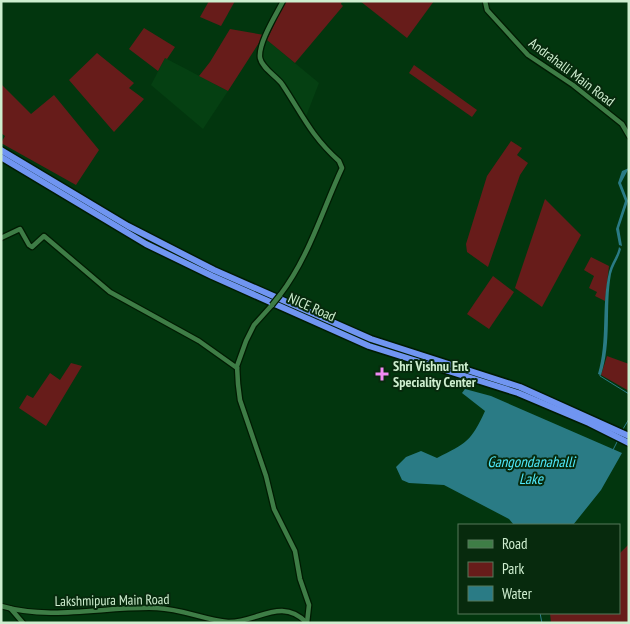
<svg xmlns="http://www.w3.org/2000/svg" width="630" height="624" viewBox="0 0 630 624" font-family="'PT Sans Narrow',sans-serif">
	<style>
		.built { fill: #054012 }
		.green { fill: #671c1a }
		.water { fill: #2a7b85 }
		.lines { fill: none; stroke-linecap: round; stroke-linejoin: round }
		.stream { stroke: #2a7b85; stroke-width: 1 }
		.secondary-casing { stroke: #001b02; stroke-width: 7 }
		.highway-casing { stroke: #001b02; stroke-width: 9 }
		.secondary { stroke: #3e7d46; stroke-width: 4.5 }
		.highway { stroke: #7095f1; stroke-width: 6 }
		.secondary-bridge-casing { stroke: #001b02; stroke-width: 7; stroke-linecap: butt }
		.secondary-bridge { stroke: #3e7d46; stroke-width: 4.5 }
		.poi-dot { fill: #f18af4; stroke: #072a0d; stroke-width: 2 }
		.labels { text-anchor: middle; stroke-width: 4; stroke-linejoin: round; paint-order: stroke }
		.street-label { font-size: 14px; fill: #ceeecf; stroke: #072a0d }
		.poi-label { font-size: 14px; font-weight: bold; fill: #ceeecf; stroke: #072a0d; text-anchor: start }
		.water-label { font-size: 15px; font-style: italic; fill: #4fe9fb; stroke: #072a0d }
	</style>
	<rect width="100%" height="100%" fill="#02360e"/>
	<g class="built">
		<path d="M267,40L319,83L305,119L283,81L264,62L262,57Z"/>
		<path d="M165,58L228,91L203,129L151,85Z"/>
	</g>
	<g class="green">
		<path d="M209,1H235L221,26L200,17Z"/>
		<path d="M285,1H342L341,4L343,6L295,63L267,40Z"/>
		<path d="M360,1H434L407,38Z"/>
		<path d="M144,28L175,47L167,59L165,58L158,71L129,49Z"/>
		<path d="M230,29L264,35L228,91L199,76L210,62Z"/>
		<path d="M97,53L134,83L129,88L144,99L114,132L69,80Z"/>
		<path d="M414,65L477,110L472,117L409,73Z"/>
		<path d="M1,84L31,114L54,95L99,150L76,185L1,143L5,136L1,133Z"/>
		<path d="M511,141L522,148L517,155L528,163L520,175L488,267L467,252L466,244L487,176Z"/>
		<path d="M545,199L581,235L542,307L515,288Z"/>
		<path d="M591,257L609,266L605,301L595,296L597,292L589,288L594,276L584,270Z"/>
		<path d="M493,276L514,292L489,329L467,314Z"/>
		<path d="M607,356L629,364V391L601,375Z"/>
		<path d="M71,363L82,366L46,426L19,408L27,395L33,398L50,373L60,380Z"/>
		<path d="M629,544V623H551L550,613H619V554Z"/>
	</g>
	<g class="water">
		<path d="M629,168L621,183L628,201L619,228L622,246L619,245L616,229L625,201L618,183L622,171Z"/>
		<path d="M619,247L621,249C619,258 613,265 611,274C605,308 612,342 601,375L598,374C608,340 601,306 609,272C611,263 617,257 619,247Z"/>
		<path d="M465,389L491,396L622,453L601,490L573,525H514L509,519L444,485L409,483L402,480L396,467L406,457L421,451L437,458C466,443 471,442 485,411L462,393Z"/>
	</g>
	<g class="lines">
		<g class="stream">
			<path d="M600,374V376L629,394"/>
			<path d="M623,429L629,419"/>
			<path d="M613,450L618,440"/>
			<path d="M540,613L542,623"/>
		</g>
		<g class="secondary-casing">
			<g id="secondary">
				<path d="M485,1L487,10L528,55L573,85L622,124L629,136"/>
				<path d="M1,238L20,229L29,245L32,247L44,236L110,292L199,341L237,368"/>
				<path d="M280,295C309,257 322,211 342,168L339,161C311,136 302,114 282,84C276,76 262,68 260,58C258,43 276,15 283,1"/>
				<path d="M272,305L254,325L246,341L237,366L238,384L240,400L266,476L274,509L295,551L300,579L309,605L307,623"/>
				<path d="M1,606C52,621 106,606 157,608C182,609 205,620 228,622C257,623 281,596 307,623"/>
				<path d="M11,609L23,623"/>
			</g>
		</g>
		<g class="highway-casing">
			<g id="highway">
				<path d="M1,150L128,226L214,270L371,339L520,387L629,436"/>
				<path d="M1,157L146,244L212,276L369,346L518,393L589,423L629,443"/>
			</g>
		</g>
		<use href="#secondary" class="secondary"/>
		<use href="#highway" class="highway"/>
		<g class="secondary-bridge-casing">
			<path id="secondary-bridge" d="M272,305L280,295"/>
		</g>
		<use href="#secondary-bridge" class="secondary-bridge"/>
	</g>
	<path class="poi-dot" d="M379.5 366.5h5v5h5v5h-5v5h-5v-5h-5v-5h5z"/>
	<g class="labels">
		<g class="street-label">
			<text transform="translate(572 72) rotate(37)" y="5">Andrahalli Main Road</text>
			<text transform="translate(312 307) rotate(24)" y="5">NICE Road</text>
			<text transform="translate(112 600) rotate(-1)" y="5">Lakshmipura Main Road</text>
		</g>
		<g class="poi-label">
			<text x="393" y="371">Shri Vishnu Ent<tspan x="393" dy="16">Speciality Center</tspan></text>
		</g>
		<g class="water-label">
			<text x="531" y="467">Gangondanahalli<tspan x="531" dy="17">Lake</tspan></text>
		</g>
	</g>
	<rect width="630" height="624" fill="none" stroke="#ceeecf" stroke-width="5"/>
	<rect x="458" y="524" width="162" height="90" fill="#072a0d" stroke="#57785b"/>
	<rect x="468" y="540" width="25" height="8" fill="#3e7d46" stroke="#57785b"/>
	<text x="502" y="549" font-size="15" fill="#ceeecf">Road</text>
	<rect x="468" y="562" width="25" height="15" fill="#671c1a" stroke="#57785b"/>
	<text x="502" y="574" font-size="15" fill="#ceeecf">Park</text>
	<rect x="468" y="586" width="25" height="15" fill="#2a7b85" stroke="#57785b"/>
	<text x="502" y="599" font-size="15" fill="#ceeecf">Water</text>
</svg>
